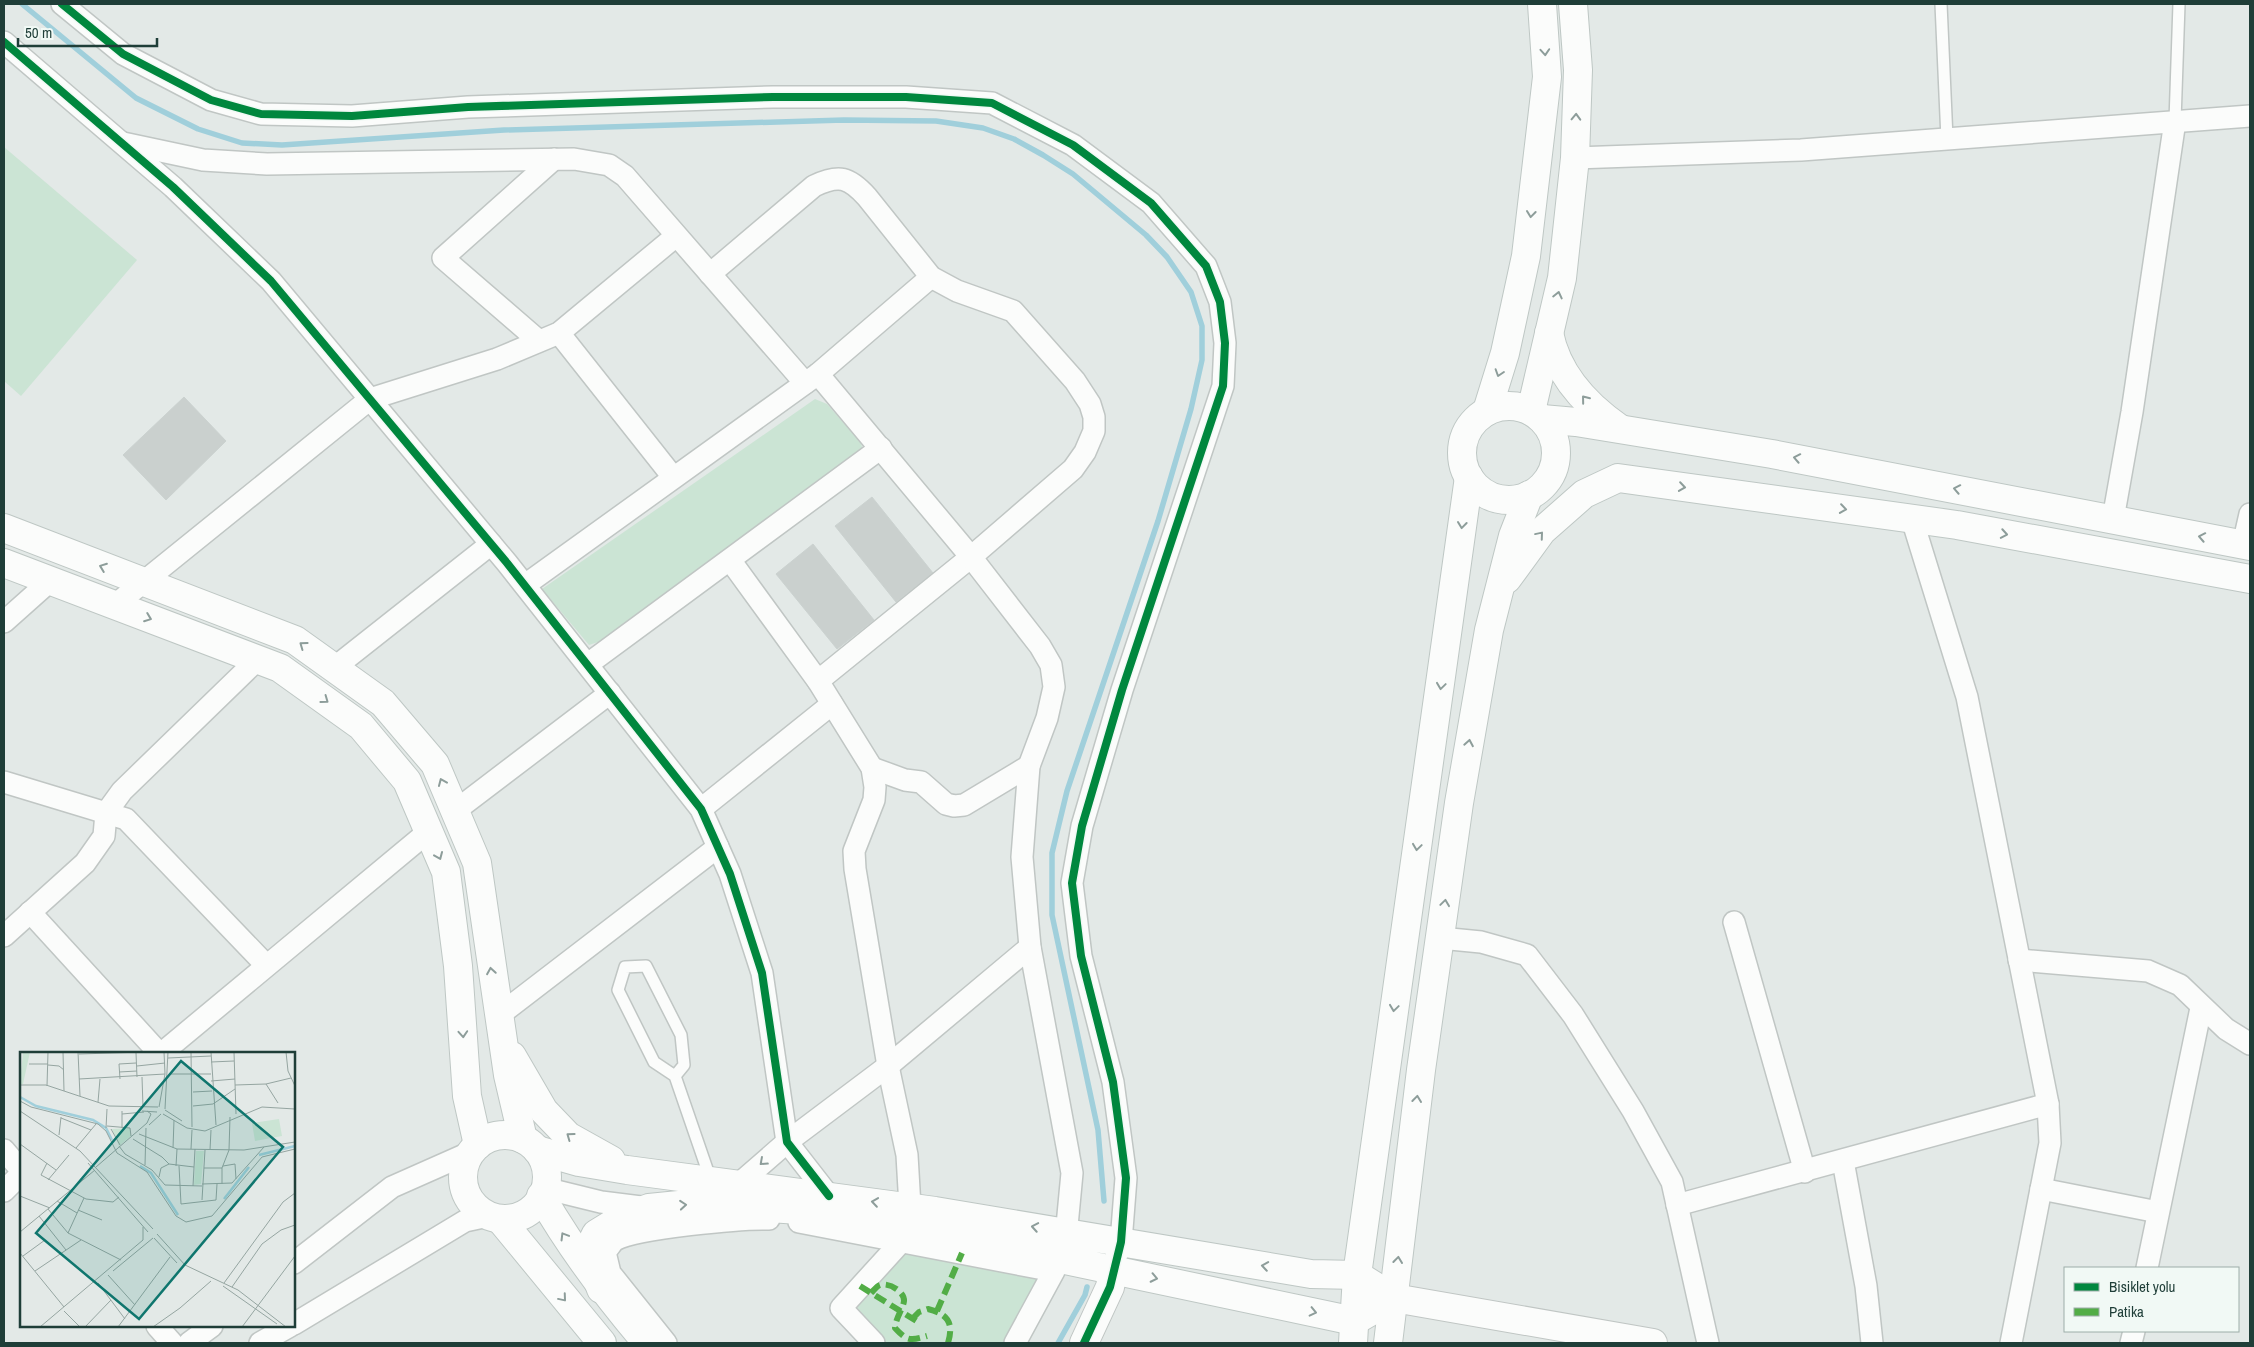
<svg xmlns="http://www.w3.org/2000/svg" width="2254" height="1347" viewBox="0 0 2254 1347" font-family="'Archivo Narrow',sans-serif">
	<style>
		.green { fill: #cbe4d4 }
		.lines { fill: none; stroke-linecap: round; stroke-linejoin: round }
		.stream { stroke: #a0cfdb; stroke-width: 5.5 }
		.building { fill: #cad0ce; stroke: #cbd2d0 }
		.service-casing { stroke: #c0c6c4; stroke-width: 14 }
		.minor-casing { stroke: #c0c6c4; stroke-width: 24 }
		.tertiary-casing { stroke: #c0c6c4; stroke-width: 30 }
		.secondary-casing { stroke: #bec7c4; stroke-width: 30 }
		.service { stroke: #fbfcfb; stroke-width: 11 }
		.minor { stroke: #fbfcfb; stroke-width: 21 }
		.tertiary { stroke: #fbfcfb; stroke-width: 28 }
		.secondary { stroke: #fbfcfb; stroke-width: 28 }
		.quiet { stroke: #52ad46; stroke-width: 6; stroke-dasharray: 12 6; stroke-linecap: butt }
		.cycleway-casing { stroke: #f1f9f5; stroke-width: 11 }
		.cycleway { stroke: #00873e; stroke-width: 8 }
		.oneway { stroke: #8d9d9a }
		.inset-river { fill: none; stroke: #a0cfdb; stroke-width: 2.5 }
		.inset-road { fill: none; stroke: #95a5a1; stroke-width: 1 }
		.view { fill: #0f766e; fill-opacity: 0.15; stroke: #0f766e; stroke-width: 2.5 }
		.inset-edge { fill: none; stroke: #1f3e38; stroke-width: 2.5 }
	</style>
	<rect width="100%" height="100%" fill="#e3e9e7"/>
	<g class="green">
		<path d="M4,147L137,260L21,396L4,381Z"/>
		<path d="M815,399L827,404L861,443L863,451L601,641L589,645L542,589Z"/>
		<path d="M901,1244L1049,1273L1013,1343H878L845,1307Z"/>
	</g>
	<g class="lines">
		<g class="stream">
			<path d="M22,4L136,98L198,129L242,143L282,145L504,130L844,120L936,121L983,128L1014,139L1043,155L1073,174L1146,235L1167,257L1191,292L1202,326V360L1191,409L1158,521L1067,791L1052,853V915L1098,1130L1104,1201"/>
			<path d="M1058,1343L1085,1295L1087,1287"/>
		</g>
	</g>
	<g class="building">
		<path d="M184,397L226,441L166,500L123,455Z"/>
		<path d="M872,497L933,573L896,602L835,526Z"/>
		<path d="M813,544L874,620L837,649L776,574Z"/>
	</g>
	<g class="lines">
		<g class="service-casing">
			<g id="service">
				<path d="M1941,4L1947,139"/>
				<path d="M2175,121L2179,4"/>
				<path d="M675,1076L684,1065L681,1035L646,966L625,967L618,990L654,1062L675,1076L707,1169L708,1179"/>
			</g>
		</g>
		<g class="minor-casing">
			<g id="minor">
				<path d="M62,4L123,54L211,100L261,114L352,116L468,107L773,97H906L992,103L1073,145L1151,203L1206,266L1220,302L1225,343L1223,386L1122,690L1082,826L1072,883L1081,956L1113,1082L1126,1178L1121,1242L1116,1257"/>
				<path d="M4,42L173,187L271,281L507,563L701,809L730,874L762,973L787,1142L829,1196"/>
				<path d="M123,143L203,160L267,164L574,159L609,165L625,176L805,383"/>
				<path d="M1575,158L1801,150L2250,116"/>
				<path d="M710,274L814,186C839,174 849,177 867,197L931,277L957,291L1013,311L1075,381L1090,404L1094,417V431L1085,452L1073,469L971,557L818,681"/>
				<path d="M559,333L673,477"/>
				<path d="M539,341L443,258L554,159"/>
				<path d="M818,374L971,557L1040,646L1051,665L1054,687L1047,718L1029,766L1022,857L1030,947L1072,1173L1065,1247"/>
				<path d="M1912,519L1967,697L2048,1104L2050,1143L2011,1343"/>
				<path d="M2113,519L2132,412L2175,121"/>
				<path d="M2243,545L2250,514"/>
				<path d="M730,560L818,681L872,768L875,787L874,800L854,851L855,869L888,1066L907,1155L910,1207"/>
				<path d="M525,585L818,374L931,277"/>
				<path d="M115,605L370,399L497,359L559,333L676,236"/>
				<path d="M4,622L50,581"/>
				<path d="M588,664L881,448"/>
				<path d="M334,668L491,544"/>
				<path d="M872,768L905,780L921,782L946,804L954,806L964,805L1029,766"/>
				<path d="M4,782L126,819L266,965"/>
				<path d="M701,809L832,704"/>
				<path d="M455,811L610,693"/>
				<path d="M30,912L159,1053"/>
				<path d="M1734,922L1805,1172"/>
				<path d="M4,936L85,863L104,836L106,813L122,791L258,659"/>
				<path d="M1440,938L1481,942L1527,955L1573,1015L1633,1111L1672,1182L1708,1343"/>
				<path d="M2019,960L2148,971L2180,985L2226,1029L2250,1044"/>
				<path d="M498,1016L718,847"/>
				<path d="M162,1053L429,831"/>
				<path d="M4,1150L21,1170"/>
				<path d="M1843,1161L1866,1286L1872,1343"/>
				<path d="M740,1183L787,1142L888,1066L1030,947"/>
				<path d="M544,1188L601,1202L649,1208"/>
				<path d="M2041,1189L2158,1212"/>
				<path d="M4,1191L21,1174"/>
				<path d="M1677,1205L2048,1104"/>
				<path d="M799,1222L1054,1271L1015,1343"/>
				<path d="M294,1263L392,1187L471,1152"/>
				<path d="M2147,1268L2201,1008"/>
				<path d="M294,1324L465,1221L488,1216"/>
				<path d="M157,1326L172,1343"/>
				<path d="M189,1343L212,1326"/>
				<path d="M260,1343L290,1326"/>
				<path d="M666,1343L610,1273L605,1252C608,1249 612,1242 615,1240C636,1228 743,1218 769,1219"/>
				<path d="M874,1343L841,1308L901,1242"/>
				<path d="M2131,1343L2134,1331"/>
			</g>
		</g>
		<g class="tertiary-casing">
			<g id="tertiary">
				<path d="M1394,1298L1653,1343"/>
				<path d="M1084,1343L1110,1287L1113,1270"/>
			</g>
		</g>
		<g class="secondary-casing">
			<g id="secondary">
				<path d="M1549,333C1557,374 1586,405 1619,428"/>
				<circle cx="1509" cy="453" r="47"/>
				<path d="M1487,411L1505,353L1526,256L1547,77L1542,4"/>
				<path d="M1531,411L1562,278L1575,158L1578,70L1573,4"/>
				<path d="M1542,419L1576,422L1772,454L2250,546"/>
				<path d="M4,528L295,640L383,703L435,764L477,863L508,1075L523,1139"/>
				<path d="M4,563L280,668L361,726L407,781L446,872L458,966L467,1096L478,1145"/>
				<path d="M1507,579L1542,531L1584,494L1618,478L1957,525L2250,579"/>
				<path d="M512,1056L544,1111L568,1136L611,1160"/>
				<circle cx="505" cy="1177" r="42"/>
				<path d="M537,1150L579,1162L627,1170L935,1211L1311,1274L1357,1275L1394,1298L1354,1321L904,1226L813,1211L699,1203L649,1208L622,1218L596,1234L587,1252L601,1289"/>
				<path d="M541,1196C572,1250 607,1296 647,1343"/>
				<path d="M500,1219L602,1343"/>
				<path d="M1353,1343L1357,1275L1469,477"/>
				<path d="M1388,1343L1421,1070L1459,803L1489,630L1513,536L1529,495"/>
			</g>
		</g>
		<use href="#service" class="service"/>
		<use href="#minor" class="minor"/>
		<use href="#tertiary" class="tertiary"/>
		<use href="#secondary" class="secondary"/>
		<g class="quiet">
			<path d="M860,1286L918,1322"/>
			<path d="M871,1293C874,1290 877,1286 880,1285C889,1282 905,1292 904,1301C903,1309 896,1317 895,1328C907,1341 910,1341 927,1336"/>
			<path d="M937,1311L962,1253"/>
			<path d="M912,1319L919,1312L928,1309C948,1314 954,1323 948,1343"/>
		</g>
		<g class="cycleway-casing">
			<g id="cycleway">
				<path d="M62,4L123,54L211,100L261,114L352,116L468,107L773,97H906L992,103L1073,145L1151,203L1206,266L1220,302L1225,343L1223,386L1122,690L1082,826L1072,883L1081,956L1113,1082L1126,1178L1121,1242L1110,1287L1084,1343"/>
				<path d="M4,42L173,187L271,281L507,563L701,809L730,874L762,973L787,1142L829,1196"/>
			</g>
		</g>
		<use href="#cycleway" class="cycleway"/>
	</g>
	<defs><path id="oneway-chevron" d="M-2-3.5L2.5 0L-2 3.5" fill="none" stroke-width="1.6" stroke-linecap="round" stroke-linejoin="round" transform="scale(1.25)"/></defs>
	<g class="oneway">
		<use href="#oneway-chevron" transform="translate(1545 52) rotate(86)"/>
		<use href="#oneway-chevron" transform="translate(1576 117) rotate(-88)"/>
		<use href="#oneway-chevron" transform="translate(1531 214) rotate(97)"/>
		<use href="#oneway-chevron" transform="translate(1558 295) rotate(-77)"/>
		<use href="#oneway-chevron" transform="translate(1499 373) rotate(108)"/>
		<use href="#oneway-chevron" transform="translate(1585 399) rotate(-129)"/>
		<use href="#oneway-chevron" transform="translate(1797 458) rotate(-169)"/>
		<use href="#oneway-chevron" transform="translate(1682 487) rotate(8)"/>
		<use href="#oneway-chevron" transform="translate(1957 489) rotate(-169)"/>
		<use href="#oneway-chevron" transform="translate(1843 509) rotate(8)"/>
		<use href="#oneway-chevron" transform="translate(1462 525) rotate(97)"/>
		<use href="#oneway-chevron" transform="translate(2004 534) rotate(10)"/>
		<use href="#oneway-chevron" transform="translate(1540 535) rotate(-50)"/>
		<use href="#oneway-chevron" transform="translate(2202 537) rotate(-169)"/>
		<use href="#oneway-chevron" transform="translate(103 567) rotate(-159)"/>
		<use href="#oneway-chevron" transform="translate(148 618) rotate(21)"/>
		<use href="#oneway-chevron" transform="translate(303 645) rotate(-144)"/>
		<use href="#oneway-chevron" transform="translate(1441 686) rotate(98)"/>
		<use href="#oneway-chevron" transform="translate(325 700) rotate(36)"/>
		<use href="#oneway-chevron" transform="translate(1469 743) rotate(-80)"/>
		<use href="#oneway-chevron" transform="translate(442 782) rotate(-113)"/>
		<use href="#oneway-chevron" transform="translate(1417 847) rotate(98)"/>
		<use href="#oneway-chevron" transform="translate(439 856) rotate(67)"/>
		<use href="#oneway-chevron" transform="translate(1445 903) rotate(-82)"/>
		<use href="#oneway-chevron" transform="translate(491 971) rotate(-99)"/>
		<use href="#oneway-chevron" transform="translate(1394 1008) rotate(98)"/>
		<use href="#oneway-chevron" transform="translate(463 1034) rotate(86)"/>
		<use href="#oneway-chevron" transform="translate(1417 1099) rotate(-83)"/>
		<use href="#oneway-chevron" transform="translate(570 1136) rotate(-144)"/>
		<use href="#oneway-chevron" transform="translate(763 1162) rotate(138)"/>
		<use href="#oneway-chevron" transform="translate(875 1202) rotate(-172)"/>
		<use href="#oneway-chevron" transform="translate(683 1205) rotate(-5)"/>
		<use href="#oneway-chevron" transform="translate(1035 1227) rotate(-170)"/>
		<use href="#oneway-chevron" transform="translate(564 1236) rotate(-121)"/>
		<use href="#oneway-chevron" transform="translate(1398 1260) rotate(-83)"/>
		<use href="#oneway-chevron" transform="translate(1265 1266) rotate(-171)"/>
		<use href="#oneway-chevron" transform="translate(1154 1278) rotate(12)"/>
		<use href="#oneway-chevron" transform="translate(563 1298) rotate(50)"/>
		<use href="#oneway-chevron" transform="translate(1313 1312) rotate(13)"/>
	</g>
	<g transform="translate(20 1052)">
		<rect width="275" height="275" fill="#e3e9e7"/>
		<path d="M3,0H10L3,32H0ZM259,67L262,84L235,89L232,71ZM110,76L111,84L99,94L92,77ZM176,99H184L181,132L174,133Z" fill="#cbe4d4"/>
		<path class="inset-river" d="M0,45L16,54L73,68L86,76L92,88M239,103L275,94M120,114L131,121L158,163M204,147L229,115"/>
		<path class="inset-road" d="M43,0L44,39M58,0L60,44M171,0L172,75M191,0L196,73M214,0L216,62M266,0L268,19L275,34M116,1L117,25M59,2L123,0M148,6L191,4M191,10L214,9M9,12H28M28,13L39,14L44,18M117,14L145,11M99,20L117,19M149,22H191M122,25L123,55M59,27L145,22M100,27L99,12L116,11M191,29L215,27M246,32L258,51M0,33H26L89,54L138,55M215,33L246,32L271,26M27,34L28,0M173,40L192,39M0,49L11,55L78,72L86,79L97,101L127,120L156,164L166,170L192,164L242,105L275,97M78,50L80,27M173,54L193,52L215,37M139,55L145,22L144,0M145,57L148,0M145,58L162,69M0,59L60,99L133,177M102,59V76M122,59L137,60M102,62L124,60M143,62L167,76L185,79L242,55L275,57M41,66L71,78M129,73L141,62M87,74L110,76L111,84M86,76L87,57M91,77L100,93M119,82L157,97L224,98L275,90M39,83L41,65M113,87L142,105L149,112L174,115M0,92L36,118M99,94L105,102L132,118L145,133L182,134M56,96L76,72M153,96L154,68M171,97L172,78M190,98L191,78M27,111L21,123L66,147L93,150L99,145M68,111L128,180M125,113L126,76M156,114L157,97M159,114L161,152L196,148L197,132M203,114L215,112L216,127M76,115L127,71L131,62L127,59M184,116H202M139,125L141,116L149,112M28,128L49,103M182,132L212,131L244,95M202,132V116L209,98L210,65M173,134L175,97M0,144L30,156M182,148L185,98M37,149L57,161M28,157L48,181L101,208M58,158L82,168M19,164L46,198M0,180L75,118M48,181L64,146M137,182L165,213L218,238L266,275M134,186L157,211M0,201L44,255M3,204L25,188M15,219L61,188M93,219L133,186M88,223L115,253M78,231L105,267M204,231L263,150L275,141M203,234L257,272M212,235L242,192L261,178L275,173M44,259L60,275M20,275L123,188V175M65,275L91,248M98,275L150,205M133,275L160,256L191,229M222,275L275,204"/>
		<path class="view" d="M161,9L263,95L119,267L16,181Z"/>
		<rect width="275" height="275" class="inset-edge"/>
	</g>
	<rect width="2254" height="1347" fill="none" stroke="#1f3e38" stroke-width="10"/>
	<rect x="2064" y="1267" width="175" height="65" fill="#f1f9f5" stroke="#9daea9"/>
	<rect x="2074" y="1283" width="25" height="8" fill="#00873e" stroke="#9daea9"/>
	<text x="2109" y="1292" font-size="15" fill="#1f3e38">Bisiklet yolu</text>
	<rect x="2074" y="1308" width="25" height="8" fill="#52ad46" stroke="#9daea9"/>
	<text x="2109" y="1317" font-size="15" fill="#1f3e38">Patika</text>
	<path d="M18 38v8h139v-8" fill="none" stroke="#1f3e38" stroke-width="2.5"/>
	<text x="25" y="38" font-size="15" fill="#1f3e38" stroke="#f1f9f5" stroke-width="4" paint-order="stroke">50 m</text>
</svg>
